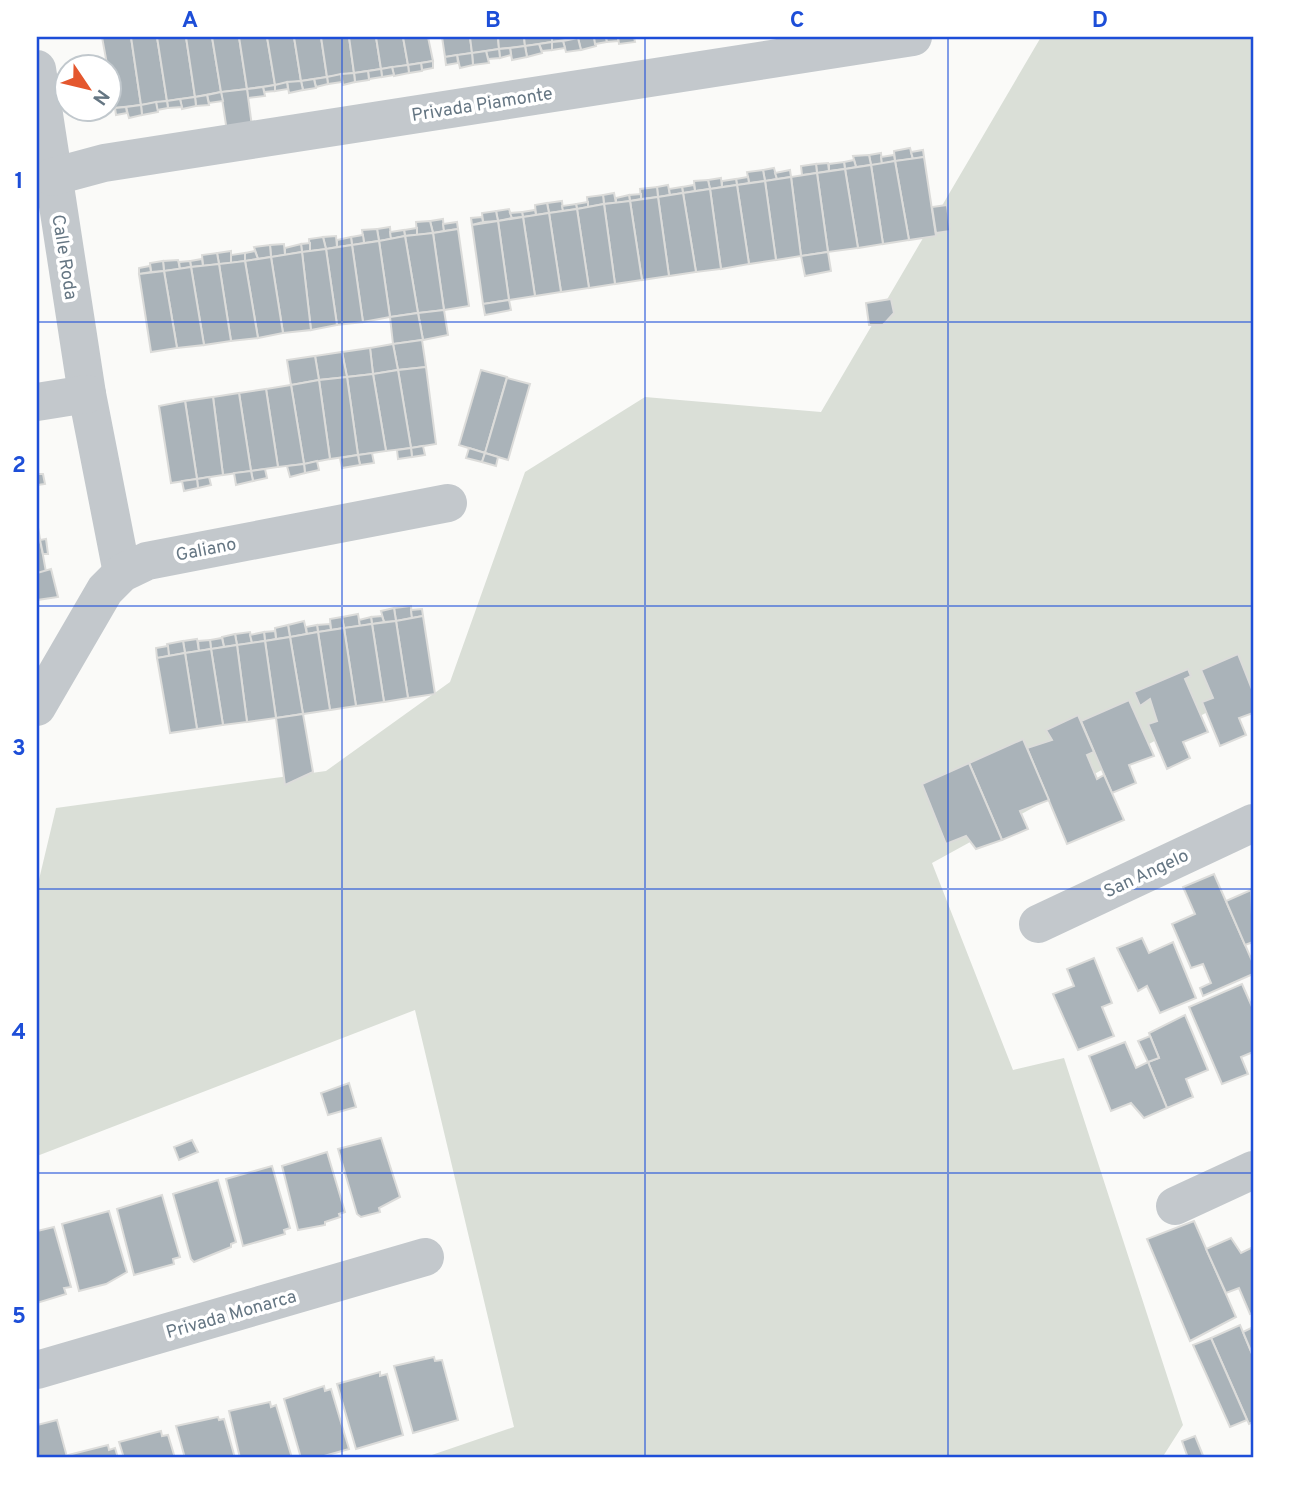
<svg xmlns="http://www.w3.org/2000/svg" width="1290" height="1495" viewBox="0 0 1290 1495" font-family="Overpass,sans-serif">
	<style>
		.green { fill: #dadfd7 }
		.building { fill: #aab3b9; stroke: #dcdcda; stroke-width: 2 }
		.lines { fill: none; stroke-linecap: round; stroke-linejoin: round }
		.minor { stroke: #c3c8cc; stroke-width: 38 }
		.grid { fill: none; stroke: #1d4ed8; stroke-width: 2; stroke-opacity: 0.55 }
		.labels { text-anchor: middle; stroke-width: 7; stroke-linejoin: round; paint-order: stroke }
		.street-label { font-size: 18px; fill: #657683; stroke: #fff }
		.neatline { fill: none; stroke: #1d4ed8; stroke-width: 2.5 }
		.grid-label { font-size: 23px; text-anchor: middle; font-weight: bold; fill: #1d4ed8 }
	</style>
	<rect width="100%" height="100%" fill="#fafaf8"/>
	<path class="green" d="M1041,37H1253V687L932,863L1013,1070L1064,1058L1183,1425L1162,1458H423L514,1427L415,1010L37,1156V888L56,808L326,771L450,682L525,472L645,397L821,412Z"/>
	<g class="building">
		<path d="M102,37H131L141,105L115,108Z"/>
		<path d="M131,37H157L167,101L141,105Z"/>
		<path d="M157,37H186L195,97L167,101Z"/>
		<path d="M186,37H212L221,92L195,97Z"/>
		<path d="M212,37H239L247,89L221,92Z"/>
		<path d="M239,37H267L275,85L247,89Z"/>
		<path d="M267,37H294L301,81L275,85Z"/>
		<path d="M294,37H321L327,77L301,81Z"/>
		<path d="M321,37H349L354,73L327,77Z"/>
		<path d="M349,37H376L381,69L354,73Z"/>
		<path d="M376,37H403L408,65L381,69Z"/>
		<path d="M403,37H428L433,61L408,65Z"/>
		<path d="M442,37H470L472,53L445,57Z"/>
		<path d="M470,37H498L499,49L472,53Z"/>
		<path d="M498,37H524L525,46L499,49Z"/>
		<path d="M524,37H552V42L525,46Z"/>
		<path d="M552,37H578V38L552,42Z"/>
		<path d="M594,37L596,46L581,50L578,38Z"/>
		<path d="M594,37H606L607,42L595,44Z"/>
		<path d="M606,37H618V41L607,42Z"/>
		<path d="M618,37H634L635,42L619,44Z"/>
		<path d="M578,38L581,50L566,52L563,41Z"/>
		<path d="M563,41L565,48L552,50V42Z"/>
		<path d="M552,42V50L542,51L539,44Z"/>
		<path d="M539,44L542,53L527,57L525,46Z"/>
		<path d="M525,46L527,57L512,60L510,48Z"/>
		<path d="M510,48L511,55L500,58L499,49Z"/>
		<path d="M499,49L500,58L488,59L486,51Z"/>
		<path d="M486,51L489,63L473,65L472,53Z"/>
		<path d="M472,53L473,65L460,68L457,55Z"/>
		<path d="M457,55L458,63L446,65L445,57Z"/>
		<path d="M433,61V68L422,70L421,63Z"/>
		<path d="M421,63L422,71L409,73L408,65Z"/>
		<path d="M408,65L409,73L394,76L392,67Z"/>
		<path d="M392,67L394,75L382,77L381,69Z"/>
		<path d="M381,69L382,77L369,79L368,71Z"/>
		<path d="M368,71L369,80L355,82L354,73Z"/>
		<path d="M354,73L355,82L343,85L341,74Z"/>
		<path d="M341,74L342,82L328,84L327,77Z"/>
		<path d="M327,77L328,84L316,87L314,79Z"/>
		<path d="M314,79L316,88L303,90L301,81Z"/>
		<path d="M301,81L303,90L289,93L287,82Z"/>
		<path d="M287,82L288,89L275,91V85Z"/>
		<path d="M275,85V91L264,92L263,87Z"/>
		<path d="M263,87L265,96L248,98L247,89Z"/>
		<path d="M247,89L253,134L228,138L221,92Z"/>
		<path d="M221,92L223,101L209,103L207,95Z"/>
		<path d="M207,95L209,105L196,106L195,97Z"/>
		<path d="M195,97L196,106L182,109L180,99Z"/>
		<path d="M180,99L182,107L168,108L167,101Z"/>
		<path d="M167,101L168,108L157,110L156,102Z"/>
		<path d="M156,102L158,112L142,115L141,105Z"/>
		<path d="M141,105L142,115L129,118L126,107Z"/>
		<path d="M126,107L127,113L116,115L115,108Z"/>
		<path d="M910,148L913,159L895,161L894,151Z"/>
		<path d="M923,150L924,157L913,159L911,152Z"/>
		<path d="M881,153L882,164L871,165L869,155Z"/>
		<path d="M869,155L871,165L856,167L853,156Z"/>
		<path d="M894,155L895,161L882,164L881,157Z"/>
		<path d="M924,157L936,236L909,240L895,161Z"/>
		<path d="M854,160L856,167L845,169L844,162Z"/>
		<path d="M895,161L909,240L883,244L871,165Z"/>
		<path d="M844,162L845,169L829,171V164Z"/>
		<path d="M828,163L829,171L817,173L816,164Z"/>
		<path d="M816,164L817,173L802,175L801,166Z"/>
		<path d="M871,165L883,244L858,248L845,169Z"/>
		<path d="M774,168L777,179L765,181L763,170Z"/>
		<path d="M845,169L858,248L828,252L817,173Z"/>
		<path d="M763,170L765,181L749,183L747,172Z"/>
		<path d="M790,170L791,177L777,179L775,173Z"/>
		<path d="M817,173L828,252L801,256L791,177Z"/>
		<path d="M748,177L749,183L737,185L736,179Z"/>
		<path d="M791,177L801,256L776,260L765,181Z"/>
		<path d="M721,178L722,187L710,189L708,180Z"/>
		<path d="M736,179L737,185L722,187V181Z"/>
		<path d="M708,180L710,189L695,191L694,181Z"/>
		<path d="M765,181L776,260L749,264L737,185Z"/>
		<path d="M668,185L670,195L658,197L657,187Z"/>
		<path d="M694,185L695,191L683,193L682,187Z"/>
		<path d="M737,185L749,264L721,269L710,189Z"/>
		<path d="M657,187L658,197L641,199L640,189Z"/>
		<path d="M682,187L683,193L670,195L669,189Z"/>
		<path d="M710,189L721,269L696,272L683,193Z"/>
		<path d="M614,193L616,203L604,204L603,195Z"/>
		<path d="M683,193L696,272L669,276L658,197Z"/>
		<path d="M641,194V199L630,201L629,195Z"/>
		<path d="M603,195L604,204L588,207L587,197Z"/>
		<path d="M629,195L630,201L616,203V198Z"/>
		<path d="M658,197L669,276L642,280L630,201Z"/>
		<path d="M562,201L563,211L549,213L547,203Z"/>
		<path d="M630,201L642,280L615,284L604,204Z"/>
		<path d="M588,202V207L577,209L576,204Z"/>
		<path d="M547,203L549,213L536,215L535,205Z"/>
		<path d="M576,204L577,209L563,211L562,206Z"/>
		<path d="M604,204L615,284L589,288L577,209Z"/>
		<path d="M947,205L950,231L936,233L932,207Z"/>
		<path d="M509,209L512,218L498,221L496,211Z"/>
		<path d="M577,209L589,288L561,292L549,213Z"/>
		<path d="M535,210L536,215L523,217L522,212Z"/>
		<path d="M496,211L498,221L483,222L482,213Z"/>
		<path d="M522,212L523,217L512,218L510,213Z"/>
		<path d="M549,213L561,292L535,296L523,217Z"/>
		<path d="M482,217L483,222L472,225L471,218Z"/>
		<path d="M523,217L535,296L509,300L498,221Z"/>
		<path d="M443,219L444,231L433,233L430,221Z"/>
		<path d="M430,221L433,233L417,235L416,222Z"/>
		<path d="M498,221L509,300L483,304L472,225Z"/>
		<path d="M457,222L458,229L444,231L443,224Z"/>
		<path d="M390,227L391,239L379,241L377,229Z"/>
		<path d="M417,228V235L405,236L404,230Z"/>
		<path d="M377,229L379,241L364,243L362,230Z"/>
		<path d="M458,229L469,306L444,310L433,233Z"/>
		<path d="M404,230L405,236L391,239L390,232Z"/>
		<path d="M433,233L444,310L418,313L405,236Z"/>
		<path d="M363,235L364,243L352,245L351,237Z"/>
		<path d="M336,236L337,247L326,249L323,237Z"/>
		<path d="M405,236L418,313L390,317L379,241Z"/>
		<path d="M323,237L326,249L310,251L309,239Z"/>
		<path d="M351,237L352,245L337,247V240Z"/>
		<path d="M379,241L390,317L363,322L352,245Z"/>
		<path d="M310,243V251L302,252L301,244Z"/>
		<path d="M284,244L285,255L271,257L270,245Z"/>
		<path d="M301,244L302,252L285,255V248Z"/>
		<path d="M270,245L271,257L258,259L254,247Z"/>
		<path d="M352,245L363,322L337,325L326,249Z"/>
		<path d="M326,249L337,325L311,330L302,252Z"/>
		<path d="M231,251V263L219,264L217,253Z"/>
		<path d="M255,251L258,259L245,261V253Z"/>
		<path d="M302,252L311,330L283,333L271,257Z"/>
		<path d="M828,252L831,271L805,276L801,256Z"/>
		<path d="M217,253L219,264L203,266L202,255Z"/>
		<path d="M245,253V261L231,263V255Z"/>
		<path d="M271,257L283,333L258,338L245,261Z"/>
		<path d="M202,259L203,266L191,267L190,261Z"/>
		<path d="M178,260L180,269L164,271L163,261Z"/>
		<path d="M163,261L164,271L151,272L150,263Z"/>
		<path d="M190,261L191,267L180,269L179,262Z"/>
		<path d="M245,261L258,338L231,341L219,264Z"/>
		<path d="M219,264L231,341L204,345L191,267Z"/>
		<path d="M150,266L151,272L139,274V268Z"/>
		<path d="M191,267L204,345L177,348L164,271Z"/>
		<path d="M164,271L177,348L151,352L139,274Z"/>
		<path d="M891,299L894,313L883,325H869L866,303Z"/>
		<path d="M509,300L511,310L485,315L483,304Z"/>
		<path d="M444,310L448,335L423,340L418,313Z"/>
		<path d="M418,313L423,340L393,344L390,317Z"/>
		<path d="M422,340L426,367L398,370L393,344Z"/>
		<path d="M393,344L398,370L373,374L370,348Z"/>
		<path d="M370,348L373,374L347,377L342,352Z"/>
		<path d="M342,352L347,377L319,380L315,356Z"/>
		<path d="M315,356L319,380L291,385L287,360Z"/>
		<path d="M426,367L436,444L411,448L398,370Z"/>
		<path d="M398,370L411,448L386,451L373,374Z"/>
		<path d="M481,370L507,377L485,453L459,445Z"/>
		<path d="M373,374L386,451L358,455L347,377Z"/>
		<path d="M347,377L358,455L330,459L319,380Z"/>
		<path d="M507,378L530,384L508,460L485,453Z"/>
		<path d="M319,380L330,459L304,464L291,385Z"/>
		<path d="M291,385L304,464L278,467L266,389Z"/>
		<path d="M266,389L278,467L251,471L239,393Z"/>
		<path d="M239,393L251,471L223,475L213,397Z"/>
		<path d="M213,397L223,475L197,479L185,401Z"/>
		<path d="M185,401L197,479L171,483L159,406Z"/>
		<path d="M423,446L425,455L412,457L411,448Z"/>
		<path d="M411,448L412,457L398,459L397,450Z"/>
		<path d="M469,448L485,453L482,462L466,458Z"/>
		<path d="M372,453L374,463L360,465L358,455Z"/>
		<path d="M485,453L498,457L496,466L482,462Z"/>
		<path d="M358,455L360,465L342,468L340,458Z"/>
		<path d="M317,461L319,470L305,473L304,464Z"/>
		<path d="M304,464L305,473L290,477L287,466Z"/>
		<path d="M265,469L267,478L253,481L251,471Z"/>
		<path d="M251,471L253,481L236,485L234,473Z"/>
		<path d="M37,474H43L45,484L37,485Z"/>
		<path d="M209,477L211,485L198,488L197,479Z"/>
		<path d="M197,479L198,488L184,491L182,481Z"/>
		<path d="M37,522L46,572L37,573Z"/>
		<path d="M46,539L48,554H43L40,540Z"/>
		<path d="M51,569L58,597L37,600V573Z"/>
		<path d="M411,606L412,618L396,621L394,608Z"/>
		<path d="M394,608L396,621L384,622L381,611Z"/>
		<path d="M422,609L423,616L412,618L411,610Z"/>
		<path d="M358,614L360,626L344,628L342,617Z"/>
		<path d="M382,616L384,622L372,624L371,617Z"/>
		<path d="M423,616L435,694L408,698L396,621Z"/>
		<path d="M342,617L344,628L331,630L330,619Z"/>
		<path d="M371,617L372,624L360,626L359,620Z"/>
		<path d="M304,621L307,634L290,637L288,625Z"/>
		<path d="M396,621L408,698L384,702L372,624Z"/>
		<path d="M330,624L331,630L318,632L317,625Z"/>
		<path d="M372,624L384,702L356,706L344,628Z"/>
		<path d="M288,625L290,637L276,639L275,628Z"/>
		<path d="M317,625L318,632L307,634L306,627Z"/>
		<path d="M344,628L356,706L330,710L318,632Z"/>
		<path d="M275,631L276,639L265,641L264,632Z"/>
		<path d="M250,632L252,643L237,645L235,634Z"/>
		<path d="M264,632L265,641L252,643L250,635Z"/>
		<path d="M318,632L330,710L303,714L290,637Z"/>
		<path d="M235,634L237,645L224,647L222,637Z"/>
		<path d="M290,637L303,714L276,718L265,641Z"/>
		<path d="M222,638L224,647L211,649L210,640Z"/>
		<path d="M197,639L199,651L185,653L183,641Z"/>
		<path d="M210,640L211,649L199,651L198,641Z"/>
		<path d="M183,641L185,653L169,656L167,644Z"/>
		<path d="M265,641L276,718L247,722L237,645Z"/>
		<path d="M237,645L247,722L223,725L211,649Z"/>
		<path d="M168,646L169,656L157,658L156,648Z"/>
		<path d="M211,649L223,725L197,729L185,653Z"/>
		<path d="M185,653L197,729L170,733L157,658Z"/>
		<path d="M1238,654L1253,692V713L1239,718L1246,735L1220,746L1202,702L1213,698L1201,670Z"/>
		<path d="M1188,669L1191,676L1185,679L1208,732L1183,742L1190,758L1167,769L1148,724L1157,721L1150,699L1140,706L1134,692Z"/>
		<path d="M1129,700L1154,756L1129,765L1136,783L1112,793L1081,721Z"/>
		<path d="M303,714L313,772L285,785L276,718Z"/>
		<path d="M1078,715L1094,752L1087,755L1097,779L1104,775L1124,820L1067,844L1027,748L1052,740L1046,730Z"/>
		<path d="M1023,739L1049,800L1020,811L1028,829L1002,840L969,763Z"/>
		<path d="M969,763L1002,840L976,849L966,836L946,844L922,784Z"/>
		<path d="M1214,874L1253,963V974L1203,996L1200,988L1211,983L1203,964L1191,968L1172,924L1195,914L1183,887Z"/>
		<path d="M1251,890L1253,942L1245,945L1226,901Z"/>
		<path d="M1142,938L1149,953L1173,942L1196,998L1160,1013L1147,986L1138,991L1117,948Z"/>
		<path d="M1094,958L1112,1003L1102,1007L1114,1036L1078,1050L1053,994L1074,986L1067,969Z"/>
		<path d="M1242,984L1253,1009V1052L1241,1057L1248,1074L1222,1084L1189,1007Z"/>
		<path d="M1185,1015L1208,1070L1186,1079L1193,1097L1167,1108L1148,1062L1159,1058L1149,1033Z"/>
		<path d="M1150,1036L1159,1058L1148,1062L1138,1041Z"/>
		<path d="M1125,1042L1136,1068L1148,1062L1167,1108L1144,1118L1131,1103L1111,1111L1089,1056Z"/>
		<path d="M349,1083L356,1107L328,1115L321,1093Z"/>
		<path d="M381,1138L400,1197L379,1208L380,1212L361,1217L357,1214L338,1149Z"/>
		<path d="M192,1140L198,1152L179,1160L174,1147Z"/>
		<path d="M327,1152L345,1212L339,1214L340,1217L325,1222V1225L298,1230L282,1166Z"/>
		<path d="M272,1166L290,1228L284,1230L285,1234L243,1246L226,1179Z"/>
		<path d="M218,1180L236,1242L231,1244V1247L194,1262L191,1259L173,1194Z"/>
		<path d="M162,1195L180,1257L173,1259L174,1264L134,1275L117,1209Z"/>
		<path d="M109,1211L127,1272L106,1284L79,1291L62,1224Z"/>
		<path d="M1194,1221L1236,1317L1190,1341L1147,1239Z"/>
		<path d="M54,1227L71,1287L64,1288L66,1294L37,1303V1231Z"/>
		<path d="M1231,1238L1241,1253L1253,1247V1313L1250,1314L1239,1288L1226,1293L1206,1249Z"/>
		<path d="M1240,1325L1253,1356V1422L1249,1424L1211,1338Z"/>
		<path d="M1253,1327V1356L1243,1332Z"/>
		<path d="M1211,1338L1247,1420L1230,1427L1193,1345Z"/>
		<path d="M434,1357L435,1361L442,1360L458,1420L413,1433L394,1366Z"/>
		<path d="M380,1372V1376L387,1374L403,1435L356,1449L337,1384Z"/>
		<path d="M324,1386L325,1391L331,1389L349,1449L317,1458H301L284,1399Z"/>
		<path d="M270,1402L271,1407L276,1405L292,1458H240L229,1411Z"/>
		<path d="M218,1417L219,1420L224,1419L235,1458H185L176,1426Z"/>
		<path d="M57,1420L67,1457L37,1458V1425Z"/>
		<path d="M161,1431L162,1436L168,1435L175,1458H124L119,1442Z"/>
		<path d="M1195,1436L1204,1458H1188L1182,1441Z"/>
		<path d="M108,1445L109,1450L115,1448L118,1458H67L68,1455Z"/>
	</g>
	<g class="lines">
		<g class="minor">
			<path d="M37,69L87,394L122,573"/>
			<path d="M52,177L104,163L913,37"/>
			<path d="M37,402L87,394"/>
			<path d="M37,707L105,590L122,573L147,561L448,503"/>
			<path d="M1038,924L1253,823"/>
			<path d="M1175,1206L1253,1170"/>
			<path d="M37,1370L425,1257"/>
		</g>
	</g>
	<path class="grid" d="M342,37V1458M645,37V1458M948,37V1458M37,322H1253M37,606H1253M37,889H1253M37,1173H1253"/>
	<g class="labels">
		<g class="street-label">
			<text transform="translate(482 104) rotate(-9)" y="6">Privada Piamonte</text>
			<text transform="translate(65 257) rotate(81)" y="6">Calle Roda</text>
			<text transform="translate(206 549) rotate(-11)" y="6">Galiano</text>
			<text transform="translate(1146 873) rotate(-25)" y="6">San Angelo</text>
			<text transform="translate(231 1314) rotate(-16)" y="6">Privada Monarca</text>
		</g>
	</g>
	<rect width="1290" height="1495" fill="none" stroke="#ffffff" stroke-width="77"/>
	<g transform="translate(88 88) rotate(125)"><circle r="33" fill="#ffffff" stroke="#c1c8cd" stroke-width="2"/>
	<path d="M0-5L12 26L0 18L-12 26Z" fill="#e4572e"/>
	<text y="-10" font-size="19" font-weight="bold" text-anchor="middle" fill="#657683">N</text>
	</g>
	<rect x="38" y="38" width="1214" height="1418" class="neatline"/>
	<g class="grid-label">
		<text x="190" y="27">A</text>
		<text x="493" y="27">B</text>
		<text x="797" y="27">C</text>
		<text x="1100" y="27">D</text>
		<text x="19" y="188">1</text>
		<text x="19" y="472">2</text>
		<text x="19" y="755">3</text>
		<text x="19" y="1039">4</text>
		<text x="19" y="1323">5</text>
	</g>
</svg>
